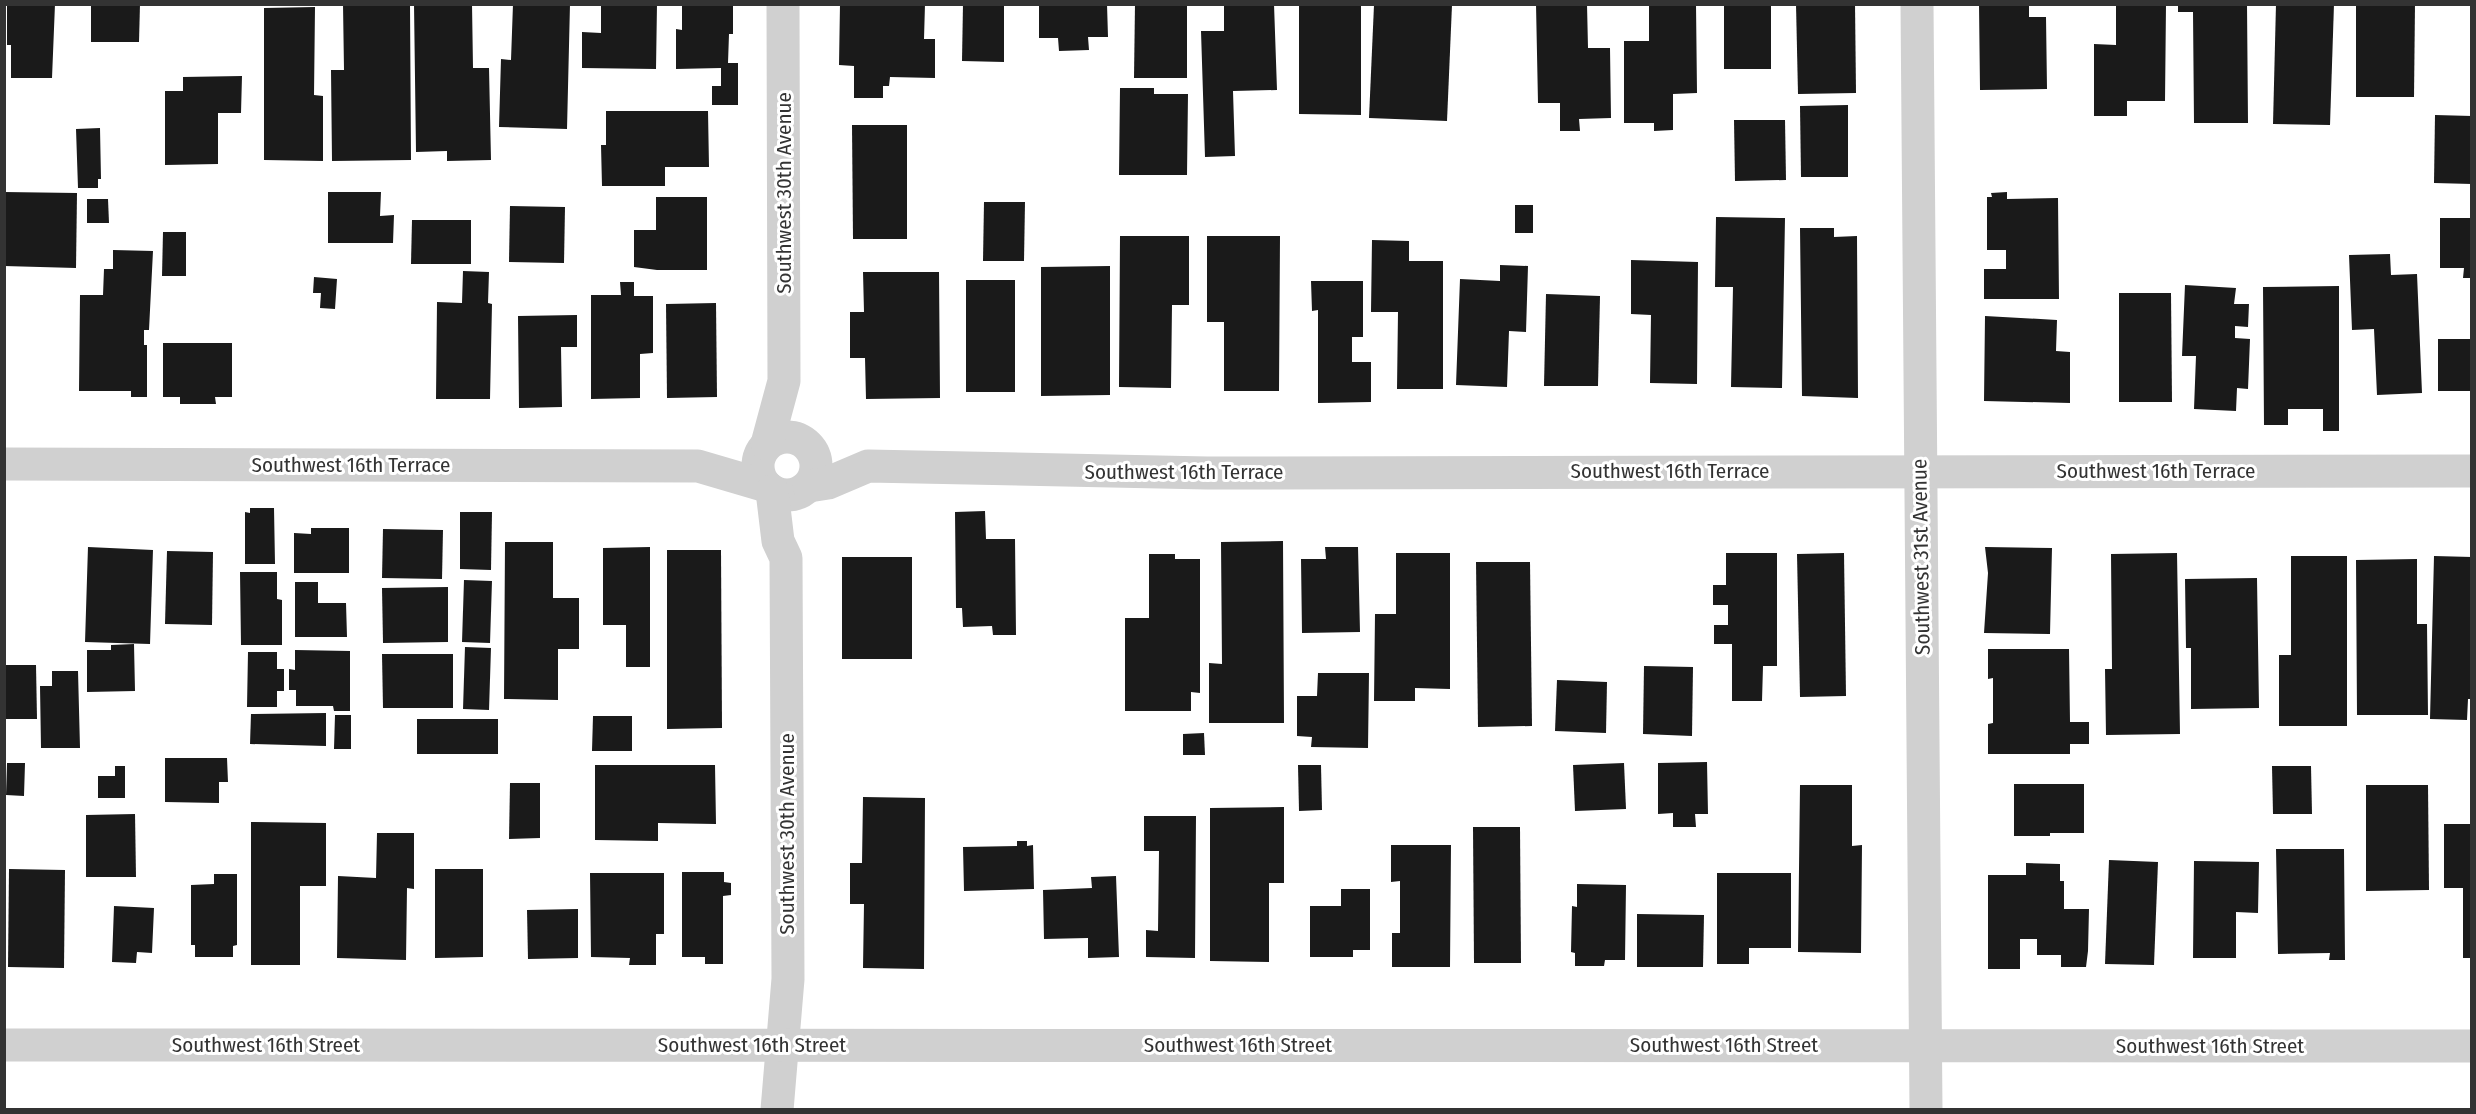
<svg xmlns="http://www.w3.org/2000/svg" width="2476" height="1114" font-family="'Fira Sans Condensed',sans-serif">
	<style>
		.building { fill: #1a1a1a }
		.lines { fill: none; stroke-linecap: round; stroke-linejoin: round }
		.minor { stroke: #d0d0d0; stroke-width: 33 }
		.tertiary { stroke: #d0d0d0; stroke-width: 33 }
		.labels { text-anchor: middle; stroke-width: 6; stroke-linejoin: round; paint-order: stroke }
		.street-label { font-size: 21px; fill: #333; stroke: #fff }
	</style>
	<rect width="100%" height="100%" fill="#fff"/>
	<g class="building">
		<polygon points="7,4 55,4 52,78 11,78 11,45 7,45"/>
		<polygon points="91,4 140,4 139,42 91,42"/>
		<polygon points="343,4 410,4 411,160 332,161 331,70 344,70"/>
		<polygon points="414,4 472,4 473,68 489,68 491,160 447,161 447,151 416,152"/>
		<polygon points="513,4 570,4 567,129 499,127 501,59 511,60"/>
		<polygon points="601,4 657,4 656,69 582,68 582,32 601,33"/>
		<polygon points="682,4 733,4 733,34 729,34 728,63 738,63 738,105 712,105 712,86 721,86 721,68 676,69 676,29 682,30"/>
		<polygon points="840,4 925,4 924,39 935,39 935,78 890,77 889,86 883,86 883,98 854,98 854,66 839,65"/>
		<polygon points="963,4 1004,4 1004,62 962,61"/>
		<polygon points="1039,4 1107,4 1108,37 1088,37 1089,50 1059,51 1058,38 1039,38"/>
		<polygon points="1135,4 1187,4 1187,78 1134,78"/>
		<polygon points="1224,4 1274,4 1277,90 1233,91 1235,156 1205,157 1201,31 1224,31"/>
		<polygon points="1299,4 1361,4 1361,115 1299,114"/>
		<polygon points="1536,4 1587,4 1588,48 1610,48 1611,118 1579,119 1580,131 1560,131 1560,103 1538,103"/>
		<polygon points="1649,4 1696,4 1697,93 1673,94 1673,130 1654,131 1654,123 1624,123 1624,41 1649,41"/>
		<rect x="1724" y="4" width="47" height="65"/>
		<polygon points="1796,4 1855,4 1856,93 1798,94"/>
		<polygon points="1979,4 2029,4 2029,17 2046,17 2047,89 1980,90"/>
		<polygon points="2116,4 2166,4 2165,101 2127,101 2127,116 2094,116 2094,44 2116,45"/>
		<polygon points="2178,4 2247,4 2248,123 2194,123 2193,12 2178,12"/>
		<polygon points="2276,4 2334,4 2330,125 2273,124"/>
		<polygon points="2356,4 2415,4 2414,97 2356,97"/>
		<polygon points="1374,5 1452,5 1447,121 1369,118"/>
		<polygon points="315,7 314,95 323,96 323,161 264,160 264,8"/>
		<polygon points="242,76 241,113 218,113 218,164 165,165 165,91 183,91 183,77"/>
		<polygon points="1120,88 1154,88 1154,94 1188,94 1187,175 1119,175"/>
		<polygon points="1848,105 1848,177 1801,177 1800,106"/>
		<polygon points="606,111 708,111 709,167 665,167 665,186 602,186 601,145 606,145"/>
		<polygon points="2435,115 2472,116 2472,184 2434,183"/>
		<polygon points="1734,120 1785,120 1786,180 1735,181"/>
		<polygon points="852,125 907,125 907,239 853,239"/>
		<polygon points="100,128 101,179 98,179 98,188 78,188 76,129"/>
		<polygon points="4,192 77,193 76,268 4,266"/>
		<polygon points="328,192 381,192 380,216 394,215 393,243 328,243"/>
		<polygon points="2007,192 2007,199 2058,198 2059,299 1984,299 1984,269 2006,269 2006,250 1987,250 1987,197 1992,197 1991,193"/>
		<polygon points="656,197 707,197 707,270 657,270 634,267 634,230 656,230"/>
		<polygon points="87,199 108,199 109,223 87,223"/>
		<polygon points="984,202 1025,202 1024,261 983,261"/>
		<rect x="1515" y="205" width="18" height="28"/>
		<polygon points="510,206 565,207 564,263 509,262"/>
		<polygon points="1716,217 1785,218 1782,388 1731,387 1733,287 1715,287"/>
		<polygon points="2440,218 2472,218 2472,278 2463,278 2464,268 2440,268"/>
		<polygon points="412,220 471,220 471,264 411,264"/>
		<polygon points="1800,228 1834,228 1834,237 1857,236 1858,398 1802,396"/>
		<polygon points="163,232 186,232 186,276 162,276"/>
		<polygon points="1120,236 1189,236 1189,305 1172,305 1171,388 1119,387"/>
		<polygon points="1207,236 1280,236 1279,391 1224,391 1224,322 1207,322"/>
		<polygon points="1372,240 1409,241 1409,261 1443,261 1443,389 1397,389 1398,312 1371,312"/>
		<polygon points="113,250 153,251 149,330 144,330 144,345 147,345 147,397 131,397 131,391 79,391 80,295 103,295 104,269 113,269"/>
		<polygon points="2390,254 2391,275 2417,274 2422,393 2377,395 2374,329 2352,330 2349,255"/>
		<polygon points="1631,260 1698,262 1697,384 1650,383 1651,315 1631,314"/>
		<polygon points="1500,265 1528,266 1526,332 1509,331 1507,387 1456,385 1460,279 1500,281"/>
		<polygon points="1110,266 1110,395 1041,396 1041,267"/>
		<polygon points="463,271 489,272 488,303 492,304 490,399 436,399 437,302 462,303"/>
		<polygon points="863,272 939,272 940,398 866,399 865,358 850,358 850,312 864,312"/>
		<polygon points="314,277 337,279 335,309 320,308 321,293 313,293"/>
		<rect x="966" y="280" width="49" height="112"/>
		<polygon points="1311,281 1363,281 1363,337 1352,337 1352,362 1371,362 1371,402 1318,403 1318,310 1312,311"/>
		<polygon points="620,282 634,282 634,296 653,296 653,353 640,354 640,398 591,399 591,295 621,295"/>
		<polygon points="2185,285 2236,288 2234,304 2249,304 2248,327 2235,326 2235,338 2250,339 2248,389 2237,388 2236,411 2194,409 2196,356 2182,356"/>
		<polygon points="2339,286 2339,431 2323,431 2323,409 2288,409 2288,425 2264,425 2263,287"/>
		<polygon points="2119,293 2171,293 2172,402 2119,402"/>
		<polygon points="1546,294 1600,296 1598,386 1544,386"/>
		<polygon points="716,303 717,397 667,398 666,304"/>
		<polygon points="577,315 577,347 561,347 562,407 519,408 518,316"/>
		<polygon points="1985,316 2057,320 2056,351 2070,352 2070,403 1984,401"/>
		<rect x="2438" y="339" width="34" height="52"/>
		<polygon points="163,343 232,343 232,397 215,397 216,404 180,404 180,397 163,397"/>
		<polygon points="250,508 274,508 275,564 245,564 245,512 250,513"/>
		<polygon points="985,511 986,539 1015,539 1016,635 993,635 992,626 963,627 962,608 956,608 955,512"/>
		<polygon points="460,512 492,512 491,570 460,569"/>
		<polygon points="311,528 349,528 349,573 294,573 294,533 311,534"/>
		<polygon points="383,529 443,530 442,579 382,578"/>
		<polygon points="1283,541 1284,723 1209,723 1209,663 1222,664 1221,542"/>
		<polygon points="505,542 553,542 553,598 579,598 579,649 558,649 558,700 504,699"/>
		<polygon points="88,547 153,550 150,644 85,642"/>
		<polygon points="650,547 650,667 626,667 626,625 603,625 603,548"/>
		<polygon points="1325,547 1358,547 1360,632 1302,633 1301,559 1326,559"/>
		<polygon points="1985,547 2052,548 2050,634 1984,633 1988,573"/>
		<polygon points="667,550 721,550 722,728 667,729"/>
		<polygon points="167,551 213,552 212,625 165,624"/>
		<polygon points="1396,553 1450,553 1450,689 1415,688 1415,701 1374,701 1375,614 1396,614"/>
		<polygon points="1726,553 1777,553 1777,666 1763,666 1762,701 1732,701 1732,644 1714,644 1714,625 1728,625 1728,605 1713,605 1713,585 1726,585"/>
		<polygon points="1844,553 1846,696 1800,697 1797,554"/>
		<polygon points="2177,553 2180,734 2106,735 2105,669 2112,669 2111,554"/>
		<polygon points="1149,554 1175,554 1175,559 1200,559 1200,693 1191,692 1191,711 1125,711 1125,618 1149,618"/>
		<polygon points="2291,556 2347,556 2347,726 2279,726 2279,655 2291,655"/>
		<polygon points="2434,556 2472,557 2472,699 2468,699 2467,720 2430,719"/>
		<rect x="842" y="557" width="70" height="102"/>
		<polygon points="2417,559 2417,624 2427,624 2428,715 2357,715 2356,560"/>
		<polygon points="1476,562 1530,562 1532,726 1478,727"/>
		<polygon points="240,572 277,572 277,599 282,600 282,645 241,645"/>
		<polygon points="2257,578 2259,708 2191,709 2191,648 2186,648 2185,579"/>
		<polygon points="464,580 492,581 490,643 462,642"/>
		<polygon points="295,582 318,582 318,603 346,603 347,637 295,637"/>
		<polygon points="448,587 448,642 383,643 382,588"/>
		<polygon points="134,644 135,691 87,692 87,650 111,650 111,645"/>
		<polygon points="465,647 491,648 489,710 463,709"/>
		<polygon points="1988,649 2069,649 2070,722 2089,722 2089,744 2070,744 2070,754 1988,754 1988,724 1993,723 1993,678 1988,679"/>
		<polygon points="295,650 350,651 350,711 334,711 333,706 296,706 296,690 289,690 289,669 295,670"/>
		<polygon points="248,652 277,652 277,669 284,669 284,691 277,691 277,707 247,707"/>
		<polygon points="382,654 453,654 453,708 383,708"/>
		<polygon points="4,665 36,665 37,719 4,719"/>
		<polygon points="1644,666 1693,667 1692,736 1643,734"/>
		<polygon points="52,671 78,671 80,748 41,748 40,686 52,686"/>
		<polygon points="1318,673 1369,673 1368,748 1311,747 1312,737 1297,736 1297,696 1317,696"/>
		<polygon points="1557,680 1607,682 1606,733 1555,731"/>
		<polygon points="326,713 326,746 250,744 251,714"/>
		<polygon points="335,715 351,715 351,749 334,749"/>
		<polygon points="593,716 632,716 632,751 592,751"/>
		<rect x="417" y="719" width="81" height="35"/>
		<polygon points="1204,733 1205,755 1183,755 1183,734"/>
		<polygon points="165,758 227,758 228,782 219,782 219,803 165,802"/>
		<polygon points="1707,762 1708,814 1695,814 1696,827 1673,827 1673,813 1658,814 1658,763"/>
		<polygon points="7,763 25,763 24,796 6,795"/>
		<polygon points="1624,763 1626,809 1575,811 1573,765"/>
		<polygon points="595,765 715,765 716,824 658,823 658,841 595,840"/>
		<polygon points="1298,765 1321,765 1322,810 1299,811"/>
		<polygon points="115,766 125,766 125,798 98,798 98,776 115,776"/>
		<polygon points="2272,766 2311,766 2312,814 2273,814"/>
		<polygon points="510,783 540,783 540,838 509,839"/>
		<polygon points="2014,784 2084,784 2084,833 2050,833 2050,836 2014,836"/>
		<polygon points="1800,785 1852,785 1852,846 1862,845 1861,953 1798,952"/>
		<polygon points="2366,785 2428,785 2429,890 2366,891"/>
		<polygon points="863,797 925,798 924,969 863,968 864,904 850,904 850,863 862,863"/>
		<polygon points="1284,807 1284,883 1269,883 1269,962 1210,961 1210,808"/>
		<polygon points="135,814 136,877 86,877 86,815"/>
		<polygon points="1144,816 1196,816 1195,958 1146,957 1146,930 1158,931 1159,851 1144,851"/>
		<polygon points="251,822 326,823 326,886 300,886 300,965 251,965"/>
		<polygon points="2444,824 2472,824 2472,958 2463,958 2463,888 2444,888"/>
		<polygon points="1473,827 1520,827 1521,963 1474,963"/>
		<polygon points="377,833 414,833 414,889 407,888 406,960 337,958 338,876 376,878"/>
		<polygon points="1017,841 1027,841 1027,846 1033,845 1034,889 964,891 963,847 1017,846"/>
		<polygon points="1391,845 1451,845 1450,967 1392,967 1392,933 1400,933 1400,881 1391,882"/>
		<polygon points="2276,849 2344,849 2345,960 2329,960 2330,953 2278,954"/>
		<polygon points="2109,860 2158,862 2154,965 2105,964"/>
		<polygon points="2194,861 2259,862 2258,913 2236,912 2236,958 2193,958"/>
		<polygon points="2026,863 2060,864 2060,881 2064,881 2064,909 2089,909 2088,951 2086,967 2061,967 2061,955 2037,955 2037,939 2020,939 2020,969 1988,969 1988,875 2026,875"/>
		<polygon points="9,869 65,870 64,968 8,967"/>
		<polygon points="435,869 483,869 483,957 435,958"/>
		<polygon points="682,872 724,872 724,882 731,883 731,895 723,896 723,964 705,964 705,957 682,957"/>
		<polygon points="590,873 664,873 664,934 656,934 656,965 629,965 630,958 591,957"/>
		<polygon points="1717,873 1791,873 1791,948 1749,948 1749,964 1717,964"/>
		<polygon points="214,874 237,874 237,945 233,946 233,957 195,957 195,945 191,945 191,885 214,884"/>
		<polygon points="1116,876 1119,957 1088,958 1088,938 1044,939 1043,890 1092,888 1091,877"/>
		<polygon points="1577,884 1626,885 1625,960 1605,960 1604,966 1575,966 1575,953 1571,952 1572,906 1577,907"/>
		<polygon points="1341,889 1370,889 1370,950 1353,950 1353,957 1310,957 1310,906 1341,906"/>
		<polygon points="114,906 154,908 152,953 137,952 136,963 112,962"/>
		<polygon points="578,909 578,958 528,959 527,910"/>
		<polygon points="1637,914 1704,915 1703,967 1637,967"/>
	</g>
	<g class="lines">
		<g class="minor">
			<polyline points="1917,4 1926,1110"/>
			<circle cx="787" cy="466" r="29"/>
			<polyline points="767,444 784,381 783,4"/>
			<polyline points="4,464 698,466 766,486"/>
			<polyline points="809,486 828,483 868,466 1207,473 2472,471"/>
			<polyline points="772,491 778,541 786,558 788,979 777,1110"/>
		</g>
		<polyline class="tertiary" points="4,1045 2472,1046"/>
	</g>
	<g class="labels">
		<g class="street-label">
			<text transform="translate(784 193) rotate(-90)" y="7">Southwest 30th Avenue</text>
			<text x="351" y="472">Southwest 16th Terrace</text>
			<text x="1670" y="478">Southwest 16th Terrace</text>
			<text x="2156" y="478">Southwest 16th Terrace</text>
			<text x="1184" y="479">Southwest 16th Terrace</text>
			<text transform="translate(1921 557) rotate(-91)" y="7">Southwest 31st Avenue</text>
			<text transform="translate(787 834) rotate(-90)" y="7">Southwest 30th Avenue</text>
			<text x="266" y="1052">Southwest 16th Street</text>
			<text x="752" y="1052">Southwest 16th Street</text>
			<text x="1238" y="1052">Southwest 16th Street</text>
			<text x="1724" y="1052">Southwest 16th Street</text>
			<text x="2210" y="1053">Southwest 16th Street</text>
		</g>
	</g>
	<rect width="2476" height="1114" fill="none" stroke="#333333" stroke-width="12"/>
</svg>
